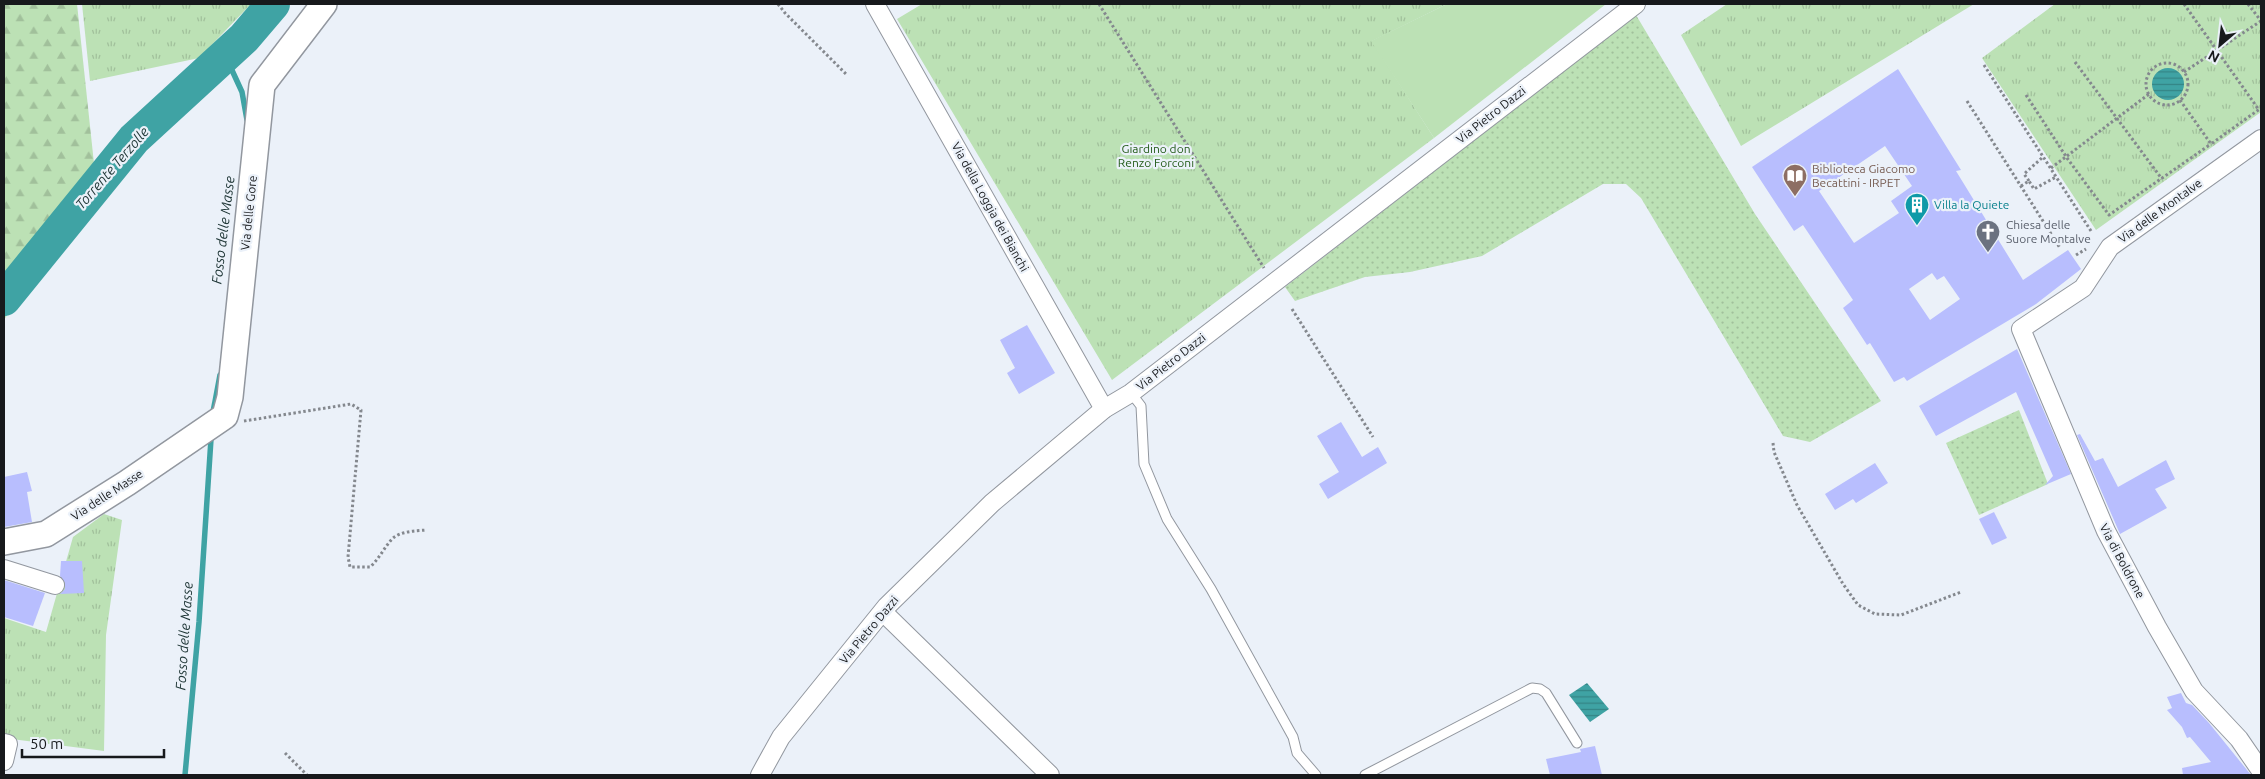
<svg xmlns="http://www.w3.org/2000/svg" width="2265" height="779" font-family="Ubuntu,sans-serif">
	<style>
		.grass { fill: url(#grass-dots) }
		.forest { fill: url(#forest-firs) }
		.park { fill: url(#park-tufts) }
		.garden { fill: #bce1b5 }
		.water { fill: url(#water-rules) }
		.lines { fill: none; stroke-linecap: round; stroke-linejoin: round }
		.stream { stroke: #3fa3a4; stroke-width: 5.5 }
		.river { stroke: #3fa3a4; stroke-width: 34 }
		.building { fill: #b8befe; fill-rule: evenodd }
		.lane-casing { stroke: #92979f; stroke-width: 11 }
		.street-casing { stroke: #92979f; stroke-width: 20 }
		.secondary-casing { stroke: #92979f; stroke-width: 28 }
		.path { stroke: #84888e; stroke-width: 3; stroke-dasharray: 2.5 2.5; stroke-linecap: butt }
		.lane { stroke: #fff; stroke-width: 9 }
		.street { stroke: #fff; stroke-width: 18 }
		.secondary { stroke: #fff; stroke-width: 25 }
		.labels { text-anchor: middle; stroke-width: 4.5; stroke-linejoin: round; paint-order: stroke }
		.street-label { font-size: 12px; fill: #17191c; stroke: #ebf1f9 }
		.park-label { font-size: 12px; fill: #225b18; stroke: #ebf1f9 }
		.education-label { font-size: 12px; fill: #785e54; stroke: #ebf1f9; text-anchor: start }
		.culture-label { font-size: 12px; fill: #0d838f; stroke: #ebf1f9; text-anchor: start }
		.worship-label { font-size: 12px; fill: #5b616d; stroke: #ebf1f9; text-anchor: start }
		.water-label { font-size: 14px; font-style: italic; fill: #213838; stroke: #ebf1f9 }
	</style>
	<defs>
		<pattern id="grass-dots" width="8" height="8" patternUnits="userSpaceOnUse" patternTransform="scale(1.25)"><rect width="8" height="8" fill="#bce1b5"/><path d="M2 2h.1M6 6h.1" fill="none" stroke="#a1c09b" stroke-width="1.8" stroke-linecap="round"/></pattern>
		<pattern id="forest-firs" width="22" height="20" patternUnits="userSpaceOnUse" patternTransform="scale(1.25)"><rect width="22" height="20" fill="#bce1b5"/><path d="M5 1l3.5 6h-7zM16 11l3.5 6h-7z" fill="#a1c09b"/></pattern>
		<pattern id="park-tufts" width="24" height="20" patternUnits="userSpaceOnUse" patternTransform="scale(1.25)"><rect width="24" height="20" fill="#bce1b5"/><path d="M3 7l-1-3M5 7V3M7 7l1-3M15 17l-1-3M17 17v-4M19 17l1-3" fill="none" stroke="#a1c09b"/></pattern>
		<pattern id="water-rules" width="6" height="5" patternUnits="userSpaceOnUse" patternTransform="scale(1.25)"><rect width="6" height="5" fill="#3fa3a4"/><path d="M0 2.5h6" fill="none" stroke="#348485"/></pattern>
	</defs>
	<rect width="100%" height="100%" fill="#ebf1f9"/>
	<g class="grass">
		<polygon points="1636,15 1755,214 1881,401 1810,442 1783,436 1641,198 1626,184 1603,184 1482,256 1410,272 1365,277 1295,301 1285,287"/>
		<polygon points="2019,410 2048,484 1979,515 1946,443"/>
	</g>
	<polygon class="forest" points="4,4 77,4 95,173 4,320"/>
	<g class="park">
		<polygon points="82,4 251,4 199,58 90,81"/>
		<polygon points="922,4 1447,4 1372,41 1434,138 1112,380 897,19"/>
		<polygon points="1727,4 1974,4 1741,146 1681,35"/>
		<polygon points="2055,4 2261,4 2261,112 2096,230 1982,58"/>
		<polygon points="104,514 122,520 106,635 104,751 4,738 4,618 46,632 73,537"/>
	</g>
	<polygon class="garden" points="1447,4 1606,4 1434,138 1371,41"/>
	<g class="water">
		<circle cx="2168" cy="84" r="16"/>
		<polygon points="1587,683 1609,709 1590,722 1569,695"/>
	</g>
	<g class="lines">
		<g class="stream">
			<polyline points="225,55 242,92 247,120"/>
			<polyline points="213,412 220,375"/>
			<polyline points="185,775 199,622 211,439"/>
		</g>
		<polyline class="river" points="4,299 134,139 244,38 273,4"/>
	</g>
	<g class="building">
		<path d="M1898 69 1961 170 1956 171 2023 280 2068 250 2081 269 2036 304 1907 381 1904 377 1894 382 1870 343 1867 345 1843 308 1853 300 1803 225 1794 231 1752 167ZM1885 146 1912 186 1891 201 1899 213 1854 243 1819 191ZM1932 273 1937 280 1944 276 1960 299 1930 320 1909 289Z"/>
		<polygon points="1027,325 1055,373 1019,394 1007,373 1015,368 1000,340"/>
		<polygon points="2017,349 2071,474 2045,485 2053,476 2016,392 1936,436 1919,406"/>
		<polygon points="1341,422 1362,457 1378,447 1387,463 1328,499 1319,484 1339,472 1317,436"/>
		<polygon points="2080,434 2095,461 2103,458 2118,487 2166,460 2175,479 2155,489 2167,508 2120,534 2077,435"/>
		<polygon points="1875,463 1888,483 1856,503 1853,499 1835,510 1825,494"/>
		<polygon points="27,472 32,491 27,492 32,522 4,527 4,477"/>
		<polygon points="1994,512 2007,538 1992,545 1979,519"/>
		<polygon points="61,561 82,561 84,593 60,594 65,589 65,583 60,576"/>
		<polygon points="4,580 45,593 33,626 4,617"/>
		<polygon points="2181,693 2186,703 2192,705 2209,723 2251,775 2183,775 2182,768 2211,762 2190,737 2187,738 2182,727 2167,710 2172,708 2167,697"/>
		<polygon points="1595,746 1602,775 1550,775 1546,759 1581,752 1580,749"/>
	</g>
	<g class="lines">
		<defs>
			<g id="lane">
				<polyline points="1131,393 1141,406 1144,464 1167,519 1211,589 1293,737 1297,753 1316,775"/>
				<polyline points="1365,775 1532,688 1540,689 1546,693 1577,743"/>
			</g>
			<g id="street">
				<polyline points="875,4 1104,409"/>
				<polyline points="2261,139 2110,247 2083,288 2021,329 2106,531 2157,627 2194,691 2239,739 2261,771"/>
				<polyline points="4,569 55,585"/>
				<polyline points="883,612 1050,775"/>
				<polyline points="4,743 8,744 4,761"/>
				<polyline points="760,775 781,737 886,607 992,503 1104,409 1131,393 1636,4"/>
			</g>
			<polyline id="secondary" points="4,542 46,534 127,483 225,416 230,397 262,85 324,4"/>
		</defs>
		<use href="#lane" class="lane-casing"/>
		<use href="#street" class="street-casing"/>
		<use href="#secondary" class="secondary-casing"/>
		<g class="path">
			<polyline points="778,4 785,13 847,75"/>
			<polyline points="1099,4 1264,268"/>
			<polyline points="2184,4 2259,110"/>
			<polyline points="2248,4 2261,21"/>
			<polyline points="2075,62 2162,179"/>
			<circle cx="2167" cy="84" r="21"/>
			<polyline points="1984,65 2091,231"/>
			<polyline points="2184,72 2261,21"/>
			<polyline points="2026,95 2067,158 2109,215 2211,144"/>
			<polyline points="2180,100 2211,144 2261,108"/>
			<polyline points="1967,101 2060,248"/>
			<polyline points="2051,168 2149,94"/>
			<polyline points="2029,181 2024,174 2043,157"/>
			<polyline points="2021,186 2029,181 2034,189 2056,177"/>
			<polyline points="2076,255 2086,249"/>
			<polyline points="1292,309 1373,437"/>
			<path d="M244 421 351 404 361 410 348 557 350 567H370C379 559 384 548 392 539 400 531 416 531 426 530"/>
			<polyline points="1773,443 1774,452 1797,505 1843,584 1858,605 1875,614 1901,615 1961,592"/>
			<polyline points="285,753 307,775"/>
		</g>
		<use href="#lane" class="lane"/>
		<use href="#street" class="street"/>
		<use href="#secondary" class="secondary"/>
	</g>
	<defs>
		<symbol id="library-pin" viewBox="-11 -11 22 30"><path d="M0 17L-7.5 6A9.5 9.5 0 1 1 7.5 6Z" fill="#8d6e63" stroke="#ebf1f9"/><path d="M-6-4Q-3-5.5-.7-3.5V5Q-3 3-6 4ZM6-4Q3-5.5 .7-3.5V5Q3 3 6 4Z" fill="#fff"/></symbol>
		<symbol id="building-pin" viewBox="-11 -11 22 30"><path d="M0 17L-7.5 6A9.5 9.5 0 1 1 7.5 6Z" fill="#0f9aa8" stroke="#ebf1f9"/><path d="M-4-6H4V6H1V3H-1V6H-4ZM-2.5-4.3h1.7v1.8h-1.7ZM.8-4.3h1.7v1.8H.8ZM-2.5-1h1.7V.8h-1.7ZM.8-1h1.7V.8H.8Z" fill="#fff"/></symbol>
		<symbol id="church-pin" viewBox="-11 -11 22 30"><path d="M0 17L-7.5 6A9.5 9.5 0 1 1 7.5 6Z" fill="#6b7280" stroke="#ebf1f9"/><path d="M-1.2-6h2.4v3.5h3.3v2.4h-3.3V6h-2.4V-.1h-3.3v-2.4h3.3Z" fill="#fff"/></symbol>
	</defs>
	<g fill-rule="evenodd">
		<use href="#library-pin" x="1781" y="162" width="28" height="38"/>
		<use href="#building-pin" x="1903" y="191" width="28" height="38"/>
		<use href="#church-pin" x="1974" y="218" width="28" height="38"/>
	</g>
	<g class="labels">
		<g class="street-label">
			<text transform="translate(1491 115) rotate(-38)" y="4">Via Pietro Dazzi</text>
			<text transform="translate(990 207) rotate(61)" y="4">Via della Loggia dei Bianchi</text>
			<text transform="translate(2160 211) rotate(-36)" y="4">Via delle Montalve</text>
			<text transform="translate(249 213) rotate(-84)" y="4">Via delle Gore</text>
			<text transform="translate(1171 362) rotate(-38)" y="4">Via Pietro Dazzi</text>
			<text transform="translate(107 495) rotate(-33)" y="4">Via delle Masse</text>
			<text transform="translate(2122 561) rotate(62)" y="4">Via di Boldrone</text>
			<text transform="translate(869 630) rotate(-50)" y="4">Via Pietro Dazzi</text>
		</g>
		<g class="park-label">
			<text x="1156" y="153">Giardino don<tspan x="1156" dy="14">Renzo Forconi</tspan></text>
		</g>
		<g class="education-label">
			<text x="1812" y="173">Biblioteca Giacomo<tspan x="1812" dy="14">Becattini - IRPET</tspan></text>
		</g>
		<g class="culture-label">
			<text x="1934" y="209">Villa la Quiete</text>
		</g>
		<g class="worship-label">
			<text x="2006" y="229">Chiesa delle<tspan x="2006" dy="14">Suore Montalve</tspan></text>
		</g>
		<g class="water-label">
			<text transform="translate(112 168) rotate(-49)" y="5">Torrente Terzolle</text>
			<text transform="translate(223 230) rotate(-83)" y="5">Fosso delle Masse</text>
			<text transform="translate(184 636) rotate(-86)" y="5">Fosso delle Masse</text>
		</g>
	</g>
	<rect width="2265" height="779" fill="none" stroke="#17191c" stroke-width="10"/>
	<g transform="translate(2220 45) rotate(208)" stroke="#ebf1f9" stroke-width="4" paint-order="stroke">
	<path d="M0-4L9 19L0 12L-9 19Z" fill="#17191c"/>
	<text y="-8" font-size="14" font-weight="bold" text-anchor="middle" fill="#17191c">N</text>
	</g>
	<path d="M22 749v8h142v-8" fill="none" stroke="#17191c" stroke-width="2.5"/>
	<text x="30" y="749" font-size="15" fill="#17191c" stroke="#ebf1f9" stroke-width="4" paint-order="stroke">50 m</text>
</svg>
